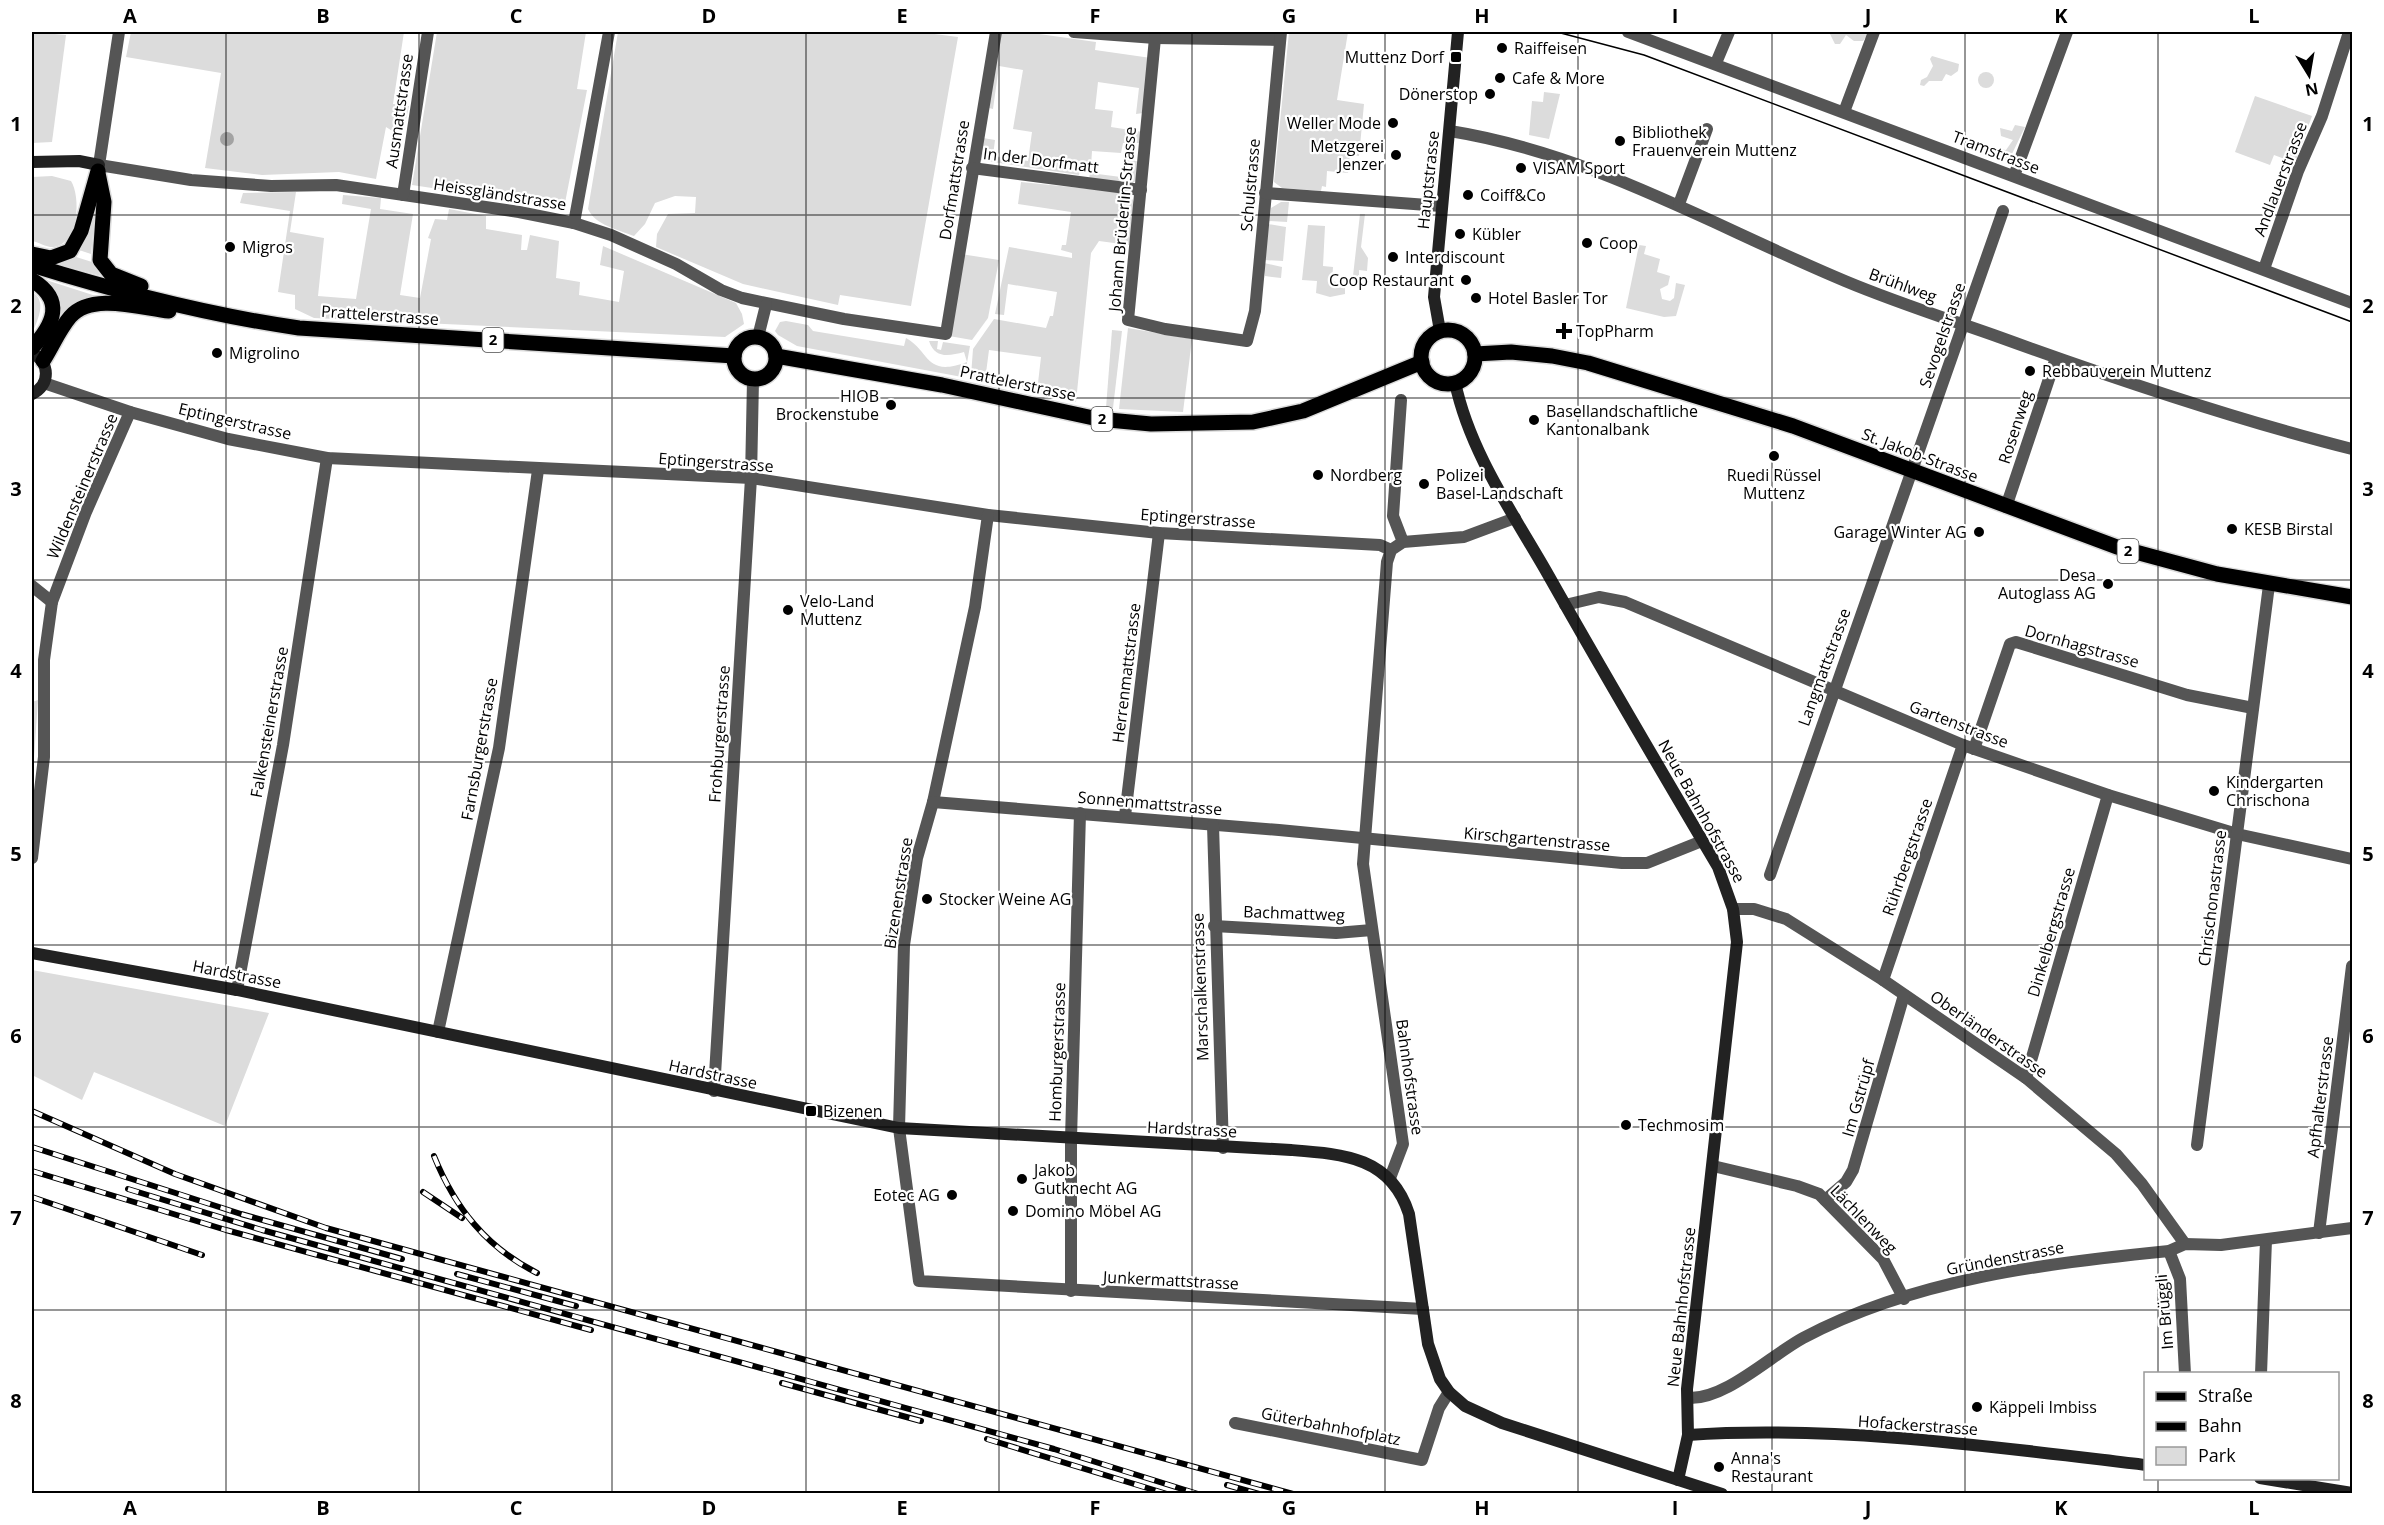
<svg xmlns="http://www.w3.org/2000/svg" width="2384" height="1525" font-family="'Open Sans',sans-serif">
	<style>
		.green { fill: #dcdcdc }
		.water { fill: #a3a3a3 }
		.lines { fill: none; stroke-linecap: round; stroke-linejoin: round }
		.primary-casing { stroke: #dbdbdb; stroke-width: 18 }
		.street { stroke: #555; stroke-width: 12 }
		.secondary { stroke: #222; stroke-width: 12 }
		.primary { stroke: #000; stroke-width: 15 }
		.tram { stroke: #000; stroke-width: 1.5 }
		.rail-casing { stroke: #000; stroke-width: 6 }
		.rail { stroke: #fff; stroke-width: 4; stroke-dasharray: 11; stroke-linecap: butt }
		.grid { fill: none; stroke: #000; stroke-width: 1.5; stroke-opacity: 0.55 }
		.poi-dot { fill: #000; stroke: #fff; stroke-width: 2 }
		.labels { text-anchor: middle; stroke-width: 4.5; stroke-linejoin: round; paint-order: stroke }
		.shield { fill: #fff; stroke: #4c4c4c; stroke-width: 1.5 }
		.shield-label { font-size: 15px; font-weight: bold; fill: #000 }
		.poi-label { font-size: 16px; fill: #000; stroke: #fff; text-anchor: start }
		.street-label { font-size: 16px; fill: #000; stroke: #fff }
		.neatline { fill: none; stroke: #000; stroke-width: 2 }
		.grid-label { font-size: 20px; text-anchor: middle; font-weight: bold; fill: #000 }
	</style>
	<rect width="100%" height="100%" fill="#fff"/>
	<g class="green">
		<polygon points="32,32 66,35 52,142 32,143"/>
		<polygon points="131,32 404,32 393,104 409,106 402,137 386,127 376,179 339,172 262,175 205,168 221,73 126,57"/>
		<polygon points="437,32 586,32 577,89 587,90 564,208 412,185"/>
		<path d="M618 32H919L958 37 911 306 840 295 838 305 743 284 656 247 657 234 668 214 695 213 696 197 675 196 655 203 645 224 634 236C619 230 595 225 588 209Z"/>
		<polygon points="1001,32 1025,32 1096,42 1095,50 1151,58 1143,113 1136,114 1139,88 1098,82 1095,109 1113,111 1111,127 1143,132 1142,143 1123,143 1121,153 1092,151 1091,166 1081,164 1079,175 980,160 983,138 995,140 993,156 1028,161 1032,132 1013,129 1023,70 999,66 993,109 989,108"/>
		<polygon points="1289,32 1348,32 1337,100 1364,104 1359,156 1350,155 1348,173 1327,171 1326,187 1322,186 1321,191 1282,188 1274,182"/>
		<polygon points="1829,32 1870,32 1863,41 1854,41 1846,35 1840,44 1835,44"/>
		<polygon points="1932,56 1959,64 1958,71 1951,76 1946,74 1942,81 1929,81 1924,86 1920,85 1921,80 1927,77 1933,66 1930,59"/>
		<circle cx="1986" cy="80" r="8"/>
		<polygon points="1544,92 1560,94 1549,139 1529,135 1532,101 1543,102"/>
		<polygon points="2255,96 2312,116 2295,163 2274,155 2270,165 2235,152"/>
		<polygon points="2015,125 2025,127 2010,158 2003,161 1983,154 1984,147 2006,150 2013,140 2001,136 2000,128 2012,131"/>
		<polygon points="1123,158 1140,162 1136,181 1132,183 1089,179 1090,173 1121,177"/>
		<path d="M52 176 71 181C81 197 79 243 54 247 48 248 38 242 32 241V177Z"/>
		<polygon points="1021,182 1129,193 1135,204 1129,245 1099,241 1091,253 1076,402 1022,389 1023,381 1038,383 1041,357 989,350 986,373 1016,380 1015,387 971,376 973,349 994,319 1046,328 1050,316 1053,316 1057,292 1008,284 1004,315 995,314 1009,247 1072,258 1072,253 1061,250 1062,245 1066,245 1071,212 1018,204"/>
		<polygon points="296,192 290,232 324,238 318,296 356,299 371,209 342,204 343,195 381,198 380,209 413,214 400,295 420,298 431,239 428,238 435,219 447,220 449,209 486,216 486,229 522,235 521,250 527,250 530,235 559,241 556,278 580,282 579,295 619,302 624,271 600,265 603,246 736,303 742,314 744,324 725,337 314,318 295,309 295,295 278,292 290,211 240,203 243,193"/>
		<polygon points="1281,202 1289,202 1287,222 1269,221 1271,208"/>
		<polygon points="96,204 91,254 79,250"/>
		<polygon points="1360,214 1365,214 1361,247 1368,258 1367,271 1359,270 1359,276 1353,276"/>
		<polygon points="1268,224 1286,227 1283,261 1265,260"/>
		<polygon points="1308,225 1325,226 1323,266 1333,267 1332,281 1336,282 1335,287 1345,288 1345,294 1330,297 1316,293 1317,281 1302,280"/>
		<polygon points="1639,245 1646,246 1644,254 1660,259 1657,272 1670,276 1668,285 1660,289 1662,299 1670,301 1674,298 1676,283 1685,285 1676,316 1664,317 1626,308"/>
		<polygon points="961,254 999,260 988,318 972,340 949,336"/>
		<polygon points="73,256 92,262 101,276 57,264"/>
		<polygon points="1264,263 1282,267 1281,278 1265,276"/>
		<polygon points="46,280 99,297 71,305 50,336"/>
		<path d="M32 292C48 301 37 321 32 334Z"/>
		<path d="M786 321 808 325 813 331 904 346 906 338C930 351 925 378 967 362L964 352C949 356 935 359 929 341H938L937 349 941 350 943 342 970 346 965 374 962 377 797 346 778 335 775 331 780 322Z"/>
		<polygon points="1128,328 1192,339 1183,412 1119,409"/>
		<polygon points="1112,330 1122,331 1113,408 1106,408"/>
		<polygon points="38,700 32,787 32,702"/>
		<polygon points="32,970 269,1013 225,1126 94,1072 82,1100 32,1075"/>
	</g>
	<circle class="water" cx="227" cy="139" r="7"/>
	<g class="lines">
		<defs>
			<g id="primary">
				<polyline points="98,173 104,202 100,260 111,274 141,286"/>
				<polyline points="32,254 51,258 70,251 81,231 98,171"/>
				<path d="M32 265C119 292 208 315 299 328L734 356"/>
				<path d="M32 280C65 300 54 324 32 348"/>
				<circle cx="1448" cy="357" r="27"/>
				<circle cx="755" cy="358" r="21"/>
				<polyline points="1475,354 1511,352 1552,356 1588,363 1793,426 2117,547 2217,574 2352,597"/>
				<polyline points="776,356 942,385 1098,419 1151,424 1253,422 1303,411 1422,362"/>
				<path d="M43 361C52 347 59 330 70 317 91 292 141 308 169 311"/>
			</g>
		</defs>
		<use href="#primary" class="primary-casing"/>
		<g class="street">
			<polyline points="119,32 99,165 191,180 271,186 336,185 519,212 574,223 611,235 676,264 721,290 742,298 844,319 946,334 996,32"/>
			<polyline points="1074,32 1155,38 1280,40"/>
			<polyline points="1628,32 2352,303"/>
			<polyline points="1155,38 1128,320 1165,329 1247,341 1255,311 1281,32"/>
			<polyline points="1716,63 1729,32"/>
			<polyline points="1844,112 1874,32"/>
			<path d="M1450 131C1593 154 1713 226 1845 281 1895 302 1948 319 1999 337 2115 379 2233 419 2352 449"/>
			<polyline points="972,168 1141,190"/>
			<polyline points="2014,176 2067,32"/>
			<polyline points="1265,193 1441,206"/>
			<polyline points="403,195 428,32"/>
			<polyline points="1679,204 1707,129"/>
			<polyline points="574,223 609,32"/>
			<polyline points="2264,269 2298,171 2322,116 2349,32"/>
			<polyline points="758,337 766,305"/>
			<polyline points="44,383 130,412 228,439 327,458 751,478 988,515 1159,533 1380,545 1391,550"/>
			<polyline points="1401,400 1393,516 1403,542"/>
			<polyline points="2006,507 2056,358"/>
			<polyline points="988,515 975,607 933,802 917,858 904,945 899,1128 919,1281 1423,1309"/>
			<polyline points="32,586 52,602"/>
			<polyline points="1565,605 1599,597 1625,602 1963,745 2108,795 2237,834 2352,859"/>
			<polyline points="1974,749 2010,644 2016,642 2187,695 2253,708"/>
			<polyline points="933,802 1279,830 1622,863 1647,863 1702,841"/>
			<polyline points="1125,816 1159,533"/>
			<polyline points="1213,825 1223,1148"/>
			<polyline points="32,858 44,757 44,660 52,602 86,512 130,412"/>
			<polyline points="1770,875 2003,211"/>
			<polyline points="1733,909 1754,909 1786,919 1883,980 2026,1078 2116,1154 2142,1184 2185,1244"/>
			<polyline points="1214,926 1336,933 1372,930"/>
			<polyline points="1883,980 1963,745"/>
			<polyline points="237,990 283,745 327,458"/>
			<polyline points="438,1032 499,748 538,470"/>
			<polyline points="2026,1078 2108,795"/>
			<polyline points="714,1091 751,478 753,380"/>
			<polyline points="2197,1145 2269,585"/>
			<polyline points="1713,1166 1797,1186 1819,1194 1883,1259 1904,1299"/>
			<polyline points="1390,1178 1403,1144 1363,864 1387,562 1391,550 1403,542 1464,537 1515,518"/>
			<polyline points="1825,1200 1846,1182 1853,1170 1904,995"/>
			<polyline points="2319,1233 2352,966"/>
			<polyline points="2169,1251 2180,1279 2185,1374"/>
			<polyline points="1071,1291 1071,1139 1080,813"/>
			<polyline points="2261,1374 2266,1240"/>
			<path d="M1688 1398C1725 1400 1770 1356 1803 1338 1914 1279 2046 1263 2169 1251L2185 1244 2221 1245 2352 1228"/>
			<polyline points="1235,1423 1422,1460 1439,1408 1449,1392"/>
		</g>
		<g class="secondary">
			<polyline points="32,162 79,161 99,165"/>
			<polyline points="1440,331 1434,297 1458,32"/>
			<path d="M32 353C50 362 51 385 32 394"/>
			<path d="M1455 382C1469 450 1512 512 1546 571 1602 670 1660 769 1718 867L1733 909 1737 942 1687 1389 1688 1435 1678 1480"/>
			<path d="M32 953 237 990 899 1128 1291 1150C1344 1154 1391 1157 1409 1214L1428 1344 1440 1379 1449 1392 1465 1406 1502 1423 1722 1494"/>
			<path d="M1688 1435C1839 1425 1995 1447 2146 1465"/>
			<polyline points="2260,1478 2352,1493"/>
		</g>
		<use href="#primary" class="primary"/>
		<polyline class="tram" points="1557,32 1644,55 2352,322"/>
		<defs>
			<g id="rail">
				<polyline points="32,1111 175,1174 326,1228 1293,1494"/>
				<polyline points="32,1147 241,1214 402,1259"/>
				<path d="M434 1156C455 1208 486 1247 537 1273"/>
				<polyline points="32,1171 226,1230 591,1330"/>
				<polyline points="128,1189 262,1230 1054,1449 1198,1494"/>
				<polyline points="423,1192 462,1218"/>
				<polyline points="32,1197 202,1255"/>
				<polyline points="457,1274 576,1306"/>
				<polyline points="782,1383 921,1421"/>
				<polyline points="987,1439 1167,1494"/>
				<polyline points="1227,1485 1259,1494"/>
			</g>
		</defs>
		<use href="#rail" class="rail-casing"/>
		<use href="#rail" class="rail"/>
	</g>
	<path class="grid" d="M226 32V1494M419 32V1494M612 32V1494M806 32V1494M999 32V1494M1192 32V1494M1385 32V1494M1578 32V1494M1772 32V1494M1965 32V1494M2158 32V1374M32 215H2352M32 398H2352M32 580H2352M32 762H2352M32 945H2352M32 1127H2352M32 1310H2352M2158 1478V1494"/>
	<g class="poi-dot">
		<circle cx="1502" cy="48" r="6"/>
		<rect x="1450" y="51" width="12" height="12" rx="3"/>
		<circle cx="1500" cy="78" r="6"/>
		<circle cx="1490" cy="94" r="6"/>
		<circle cx="1393" cy="123" r="6"/>
		<circle cx="1620" cy="141" r="6"/>
		<circle cx="1396" cy="155" r="6"/>
		<circle cx="1521" cy="168" r="6"/>
		<circle cx="1468" cy="195" r="6"/>
		<circle cx="1460" cy="234" r="6"/>
		<circle cx="1587" cy="243" r="6"/>
		<circle cx="230" cy="247" r="6"/>
		<circle cx="1393" cy="257" r="6"/>
		<circle cx="1466" cy="280" r="6"/>
		<circle cx="1476" cy="298" r="6"/>
		<path d="M1561 322h6v6h6v6h-6v6h-6v-6h-6v-6h6z"/>
		<circle cx="217" cy="353" r="6"/>
		<circle cx="2030" cy="371" r="6"/>
		<circle cx="891" cy="405" r="6"/>
		<circle cx="1534" cy="420" r="6"/>
		<circle cx="1774" cy="456" r="6"/>
		<circle cx="1318" cy="475" r="6"/>
		<circle cx="1424" cy="484" r="6"/>
		<circle cx="2232" cy="529" r="6"/>
		<circle cx="1979" cy="532" r="6"/>
		<circle cx="2108" cy="584" r="6"/>
		<circle cx="788" cy="610" r="6"/>
		<circle cx="2214" cy="791" r="6"/>
		<circle cx="927" cy="899" r="6"/>
		<rect x="805" y="1105" width="12" height="12" rx="3"/>
		<circle cx="1626" cy="1125" r="6"/>
		<circle cx="1022" cy="1179" r="6"/>
		<circle cx="952" cy="1195" r="6"/>
		<circle cx="1013" cy="1211" r="6"/>
		<circle cx="1977" cy="1407" r="6"/>
		<circle cx="1719" cy="1467" r="6"/>
	</g>
	<g class="labels">
		<g class="shield">
			<rect x="482.5" y="328" width="21" height="24" rx="4.5"/>
			<rect x="1091.5" y="407" width="21" height="24" rx="4.5"/>
			<rect x="2117.5" y="539" width="21" height="24" rx="4.5"/>
		</g>
		<g class="shield-label">
			<text x="493" y="345">2</text>
			<text x="1102" y="424">2</text>
			<text x="2128" y="556">2</text>
		</g>
		<g class="poi-label">
			<text x="1514" y="54">Raiffeisen</text>
			<text x="1444" y="63" text-anchor="end">Muttenz Dorf</text>
			<text x="1512" y="84">Cafe &amp; More</text>
			<text x="1478" y="100" text-anchor="end">Dönerstop</text>
			<text x="1381" y="129" text-anchor="end">Weller Mode</text>
			<text x="1632" y="138">Bibliothek<tspan x="1632" dy="18">Frauenverein Muttenz</tspan></text>
			<text x="1384" y="152" text-anchor="end">Metzgerei<tspan x="1384" dy="18">Jenzer</tspan></text>
			<text x="1533" y="174">VISAM Sport</text>
			<text x="1480" y="201">Coiff&amp;Co</text>
			<text x="1472" y="240">Kübler</text>
			<text x="1599" y="249">Coop</text>
			<text x="242" y="253">Migros</text>
			<text x="1405" y="263">Interdiscount</text>
			<text x="1454" y="286" text-anchor="end">Coop Restaurant</text>
			<text x="1488" y="304">Hotel Basler Tor</text>
			<text x="1576" y="337">TopPharm</text>
			<text x="229" y="359">Migrolino</text>
			<text x="2042" y="377">Rebbauverein Muttenz</text>
			<text x="879" y="402" text-anchor="end">HIOB<tspan x="879" dy="18">Brockenstube</tspan></text>
			<text x="1546" y="417">Basellandschaftliche<tspan x="1546" dy="18">Kantonalbank</tspan></text>
			<text x="1330" y="481">Nordberg</text>
			<text x="1436" y="481">Polizei<tspan x="1436" dy="18">Basel-Landschaft</tspan></text>
			<text x="1774" y="481" text-anchor="middle">Ruedi Rüssel<tspan x="1774" dy="18">Muttenz</tspan></text>
			<text x="2244" y="535">KESB Birstal</text>
			<text x="1967" y="538" text-anchor="end">Garage Winter AG</text>
			<text x="2096" y="581" text-anchor="end">Desa<tspan x="2096" dy="18">Autoglass AG</tspan></text>
			<text x="800" y="607">Velo-Land<tspan x="800" dy="18">Muttenz</tspan></text>
			<text x="2226" y="788">Kindergarten<tspan x="2226" dy="18">Chrischona</tspan></text>
			<text x="939" y="905">Stocker Weine AG</text>
			<text x="823" y="1117">Bizenen</text>
			<text x="1638" y="1131">Techmosim</text>
			<text x="1034" y="1176">Jakob<tspan x="1034" dy="18">Gutknecht AG</tspan></text>
			<text x="940" y="1201" text-anchor="end">Eotec AG</text>
			<text x="1025" y="1217">Domino Möbel AG</text>
			<text x="1989" y="1413">Käppeli Imbiss</text>
			<text x="1731" y="1464">Anna's<tspan x="1731" dy="18">Restaurant</tspan></text>
		</g>
		<g class="street-label">
			<text transform="translate(399 111) rotate(-82)" y="6">Ausmattstrasse</text>
			<text transform="translate(1996 152) rotate(21)" y="6">Tramstrasse</text>
			<text transform="translate(1041 160) rotate(7)" y="6">In der Dorfmatt</text>
			<text transform="translate(2280 179) rotate(-69)" y="6">Andlauerstrasse</text>
			<text transform="translate(954 180) rotate(-81)" y="6">Dorfmattstrasse</text>
			<text transform="translate(1428 180) rotate(-84)" y="6">Hauptstrasse</text>
			<text transform="translate(1250 185) rotate(-85)" y="6">Schulstrasse</text>
			<text transform="translate(500 194) rotate(9)" y="6">Heissgländstrasse</text>
			<text transform="translate(1122 219) rotate(-85)" y="6">Johann Brüderlin-Strasse</text>
			<text transform="translate(1903 285) rotate(20)" y="6">Brühlweg</text>
			<text transform="translate(380 315) rotate(4)" y="6">Prattelerstrasse</text>
			<text transform="translate(1942 335) rotate(-71)" y="6">Sevogelstrasse</text>
			<text transform="translate(1018 383) rotate(12)" y="6">Prattelerstrasse</text>
			<text transform="translate(235 421) rotate(13)" y="6">Eptingerstrasse</text>
			<text transform="translate(2015 427) rotate(-72)" y="6">Rosenweg</text>
			<text transform="translate(1920 455) rotate(21)" y="6">St. Jakob-Strasse</text>
			<text transform="translate(716 462) rotate(4)" y="6">Eptingerstrasse</text>
			<text transform="translate(82 486) rotate(-67)" y="6">Wildensteinerstrasse</text>
			<text transform="translate(1198 518) rotate(4)" y="6">Eptingerstrasse</text>
			<text transform="translate(2082 646) rotate(16)" y="6">Dornhagstrasse</text>
			<text transform="translate(1824 667) rotate(-70)" y="6">Langmattstrasse</text>
			<text transform="translate(1126 673) rotate(-83)" y="6">Herrenmattstrasse</text>
			<text transform="translate(269 722) rotate(-80)" y="6">Falkensteinerstrasse</text>
			<text transform="translate(1959 724) rotate(21)" y="6">Gartenstrasse</text>
			<text transform="translate(719 734) rotate(-86)" y="6">Frohburgerstrasse</text>
			<text transform="translate(479 749) rotate(-80)" y="6">Farnsburgerstrasse</text>
			<text transform="translate(1150 803) rotate(5)" y="6">Sonnenmattstrasse</text>
			<text transform="translate(1702 811) rotate(61)" y="6">Neue Bahnhofstrasse</text>
			<text transform="translate(1537 839) rotate(5)" y="6">Kirschgartenstrasse</text>
			<text transform="translate(1907 857) rotate(-71)" y="6">Rührbergstrasse</text>
			<text transform="translate(898 893) rotate(-81)" y="6">Bizenenstrasse</text>
			<text transform="translate(2212 898) rotate(-83)" y="6">Chrischonastrasse</text>
			<text transform="translate(1294 913) rotate(2)" y="6">Bachmattweg</text>
			<text transform="translate(2051 932) rotate(-74)" y="6">Dinkelbergstrasse</text>
			<text transform="translate(237 974) rotate(11)" y="6">Hardstrasse</text>
			<text transform="translate(1200 987) rotate(-92)" y="6">Marschalkenstrasse</text>
			<text transform="translate(1989 1034) rotate(35)" y="6">Oberländerstrasse</text>
			<text transform="translate(1057 1052) rotate(-88)" y="6">Homburgerstrasse</text>
			<text transform="translate(713 1074) rotate(12)" y="6">Hardstrasse</text>
			<text transform="translate(1410 1077) rotate(82)" y="6">Bahnhofstrasse</text>
			<text transform="translate(2320 1097) rotate(-83)" y="6">Apfhalterstrasse</text>
			<text transform="translate(1858 1098) rotate(-74)" y="6">Im Gstrüpf</text>
			<text transform="translate(1192 1129) rotate(3)" y="6">Hardstrasse</text>
			<text transform="translate(1864 1219) rotate(46)" y="6">Lächlenweg</text>
			<text transform="translate(2005 1258) rotate(-11)" y="6">Gründenstrasse</text>
			<text transform="translate(1171 1280) rotate(3)" y="6">Junkermattstrasse</text>
			<text transform="translate(1681 1307) rotate(-84)" y="6">Neue Bahnhofstrasse</text>
			<text transform="translate(2164 1312) rotate(-95)" y="6">Im Brüggli</text>
			<text transform="translate(1918 1425) rotate(4)" y="6">Hofackerstrasse</text>
			<text transform="translate(1331 1426) rotate(11)" y="6">Güterbahnhofplatz</text>
		</g>
	</g>
	<rect width="2384" height="1525" fill="none" stroke="#ffffff" stroke-width="66"/>
	<rect x="2144" y="1372" width="195" height="108" fill="#ffffff" stroke="#999999" stroke-width="1.5"/>
	<rect x="2156" y="1392" width="30" height="9" fill="#000000" stroke="#999999" stroke-width="1.5"/>
	<text x="2198" y="1402" font-size="18" fill="#000000">Straße</text>
	<rect x="2156" y="1422" width="30" height="9" fill="#000000" stroke="#999999" stroke-width="1.5"/>
	<text x="2198" y="1432" font-size="18" fill="#000000">Bahn</text>
	<rect x="2156" y="1447" width="30" height="18" fill="#dcdcdc" stroke="#999999" stroke-width="1.5"/>
	<text x="2198" y="1462" font-size="18" fill="#000000">Park</text>
	<g transform="translate(2309 75) rotate(169)" stroke="#ffffff" stroke-width="4.5" paint-order="stroke">
	<path d="M0-4.5L10 22L0 15L-10 22Z" fill="#000000"/>
	<text y="-9" font-size="16" font-weight="bold" text-anchor="middle" fill="#000000">N</text>
	</g>
	<rect x="33" y="33" width="2318" height="1459" class="neatline"/>
	<g class="grid-label">
		<text x="130" y="23">A</text>
		<text x="323" y="23">B</text>
		<text x="516" y="23">C</text>
		<text x="709" y="23">D</text>
		<text x="902" y="23">E</text>
		<text x="1095" y="23">F</text>
		<text x="1289" y="23">G</text>
		<text x="1482" y="23">H</text>
		<text x="1675" y="23">I</text>
		<text x="1868" y="23">J</text>
		<text x="2061" y="23">K</text>
		<text x="2254" y="23">L</text>
		<text x="16" y="131">1</text>
		<text x="2368" y="131">1</text>
		<text x="16" y="313">2</text>
		<text x="2368" y="313">2</text>
		<text x="16" y="496">3</text>
		<text x="2368" y="496">3</text>
		<text x="16" y="678">4</text>
		<text x="2368" y="678">4</text>
		<text x="16" y="861">5</text>
		<text x="2368" y="861">5</text>
		<text x="16" y="1043">6</text>
		<text x="2368" y="1043">6</text>
		<text x="16" y="1225">7</text>
		<text x="2368" y="1225">7</text>
		<text x="16" y="1408">8</text>
		<text x="2368" y="1408">8</text>
		<text x="130" y="1515">A</text>
		<text x="323" y="1515">B</text>
		<text x="516" y="1515">C</text>
		<text x="709" y="1515">D</text>
		<text x="902" y="1515">E</text>
		<text x="1095" y="1515">F</text>
		<text x="1289" y="1515">G</text>
		<text x="1482" y="1515">H</text>
		<text x="1675" y="1515">I</text>
		<text x="1868" y="1515">J</text>
		<text x="2061" y="1515">K</text>
		<text x="2254" y="1515">L</text>
	</g>
</svg>
